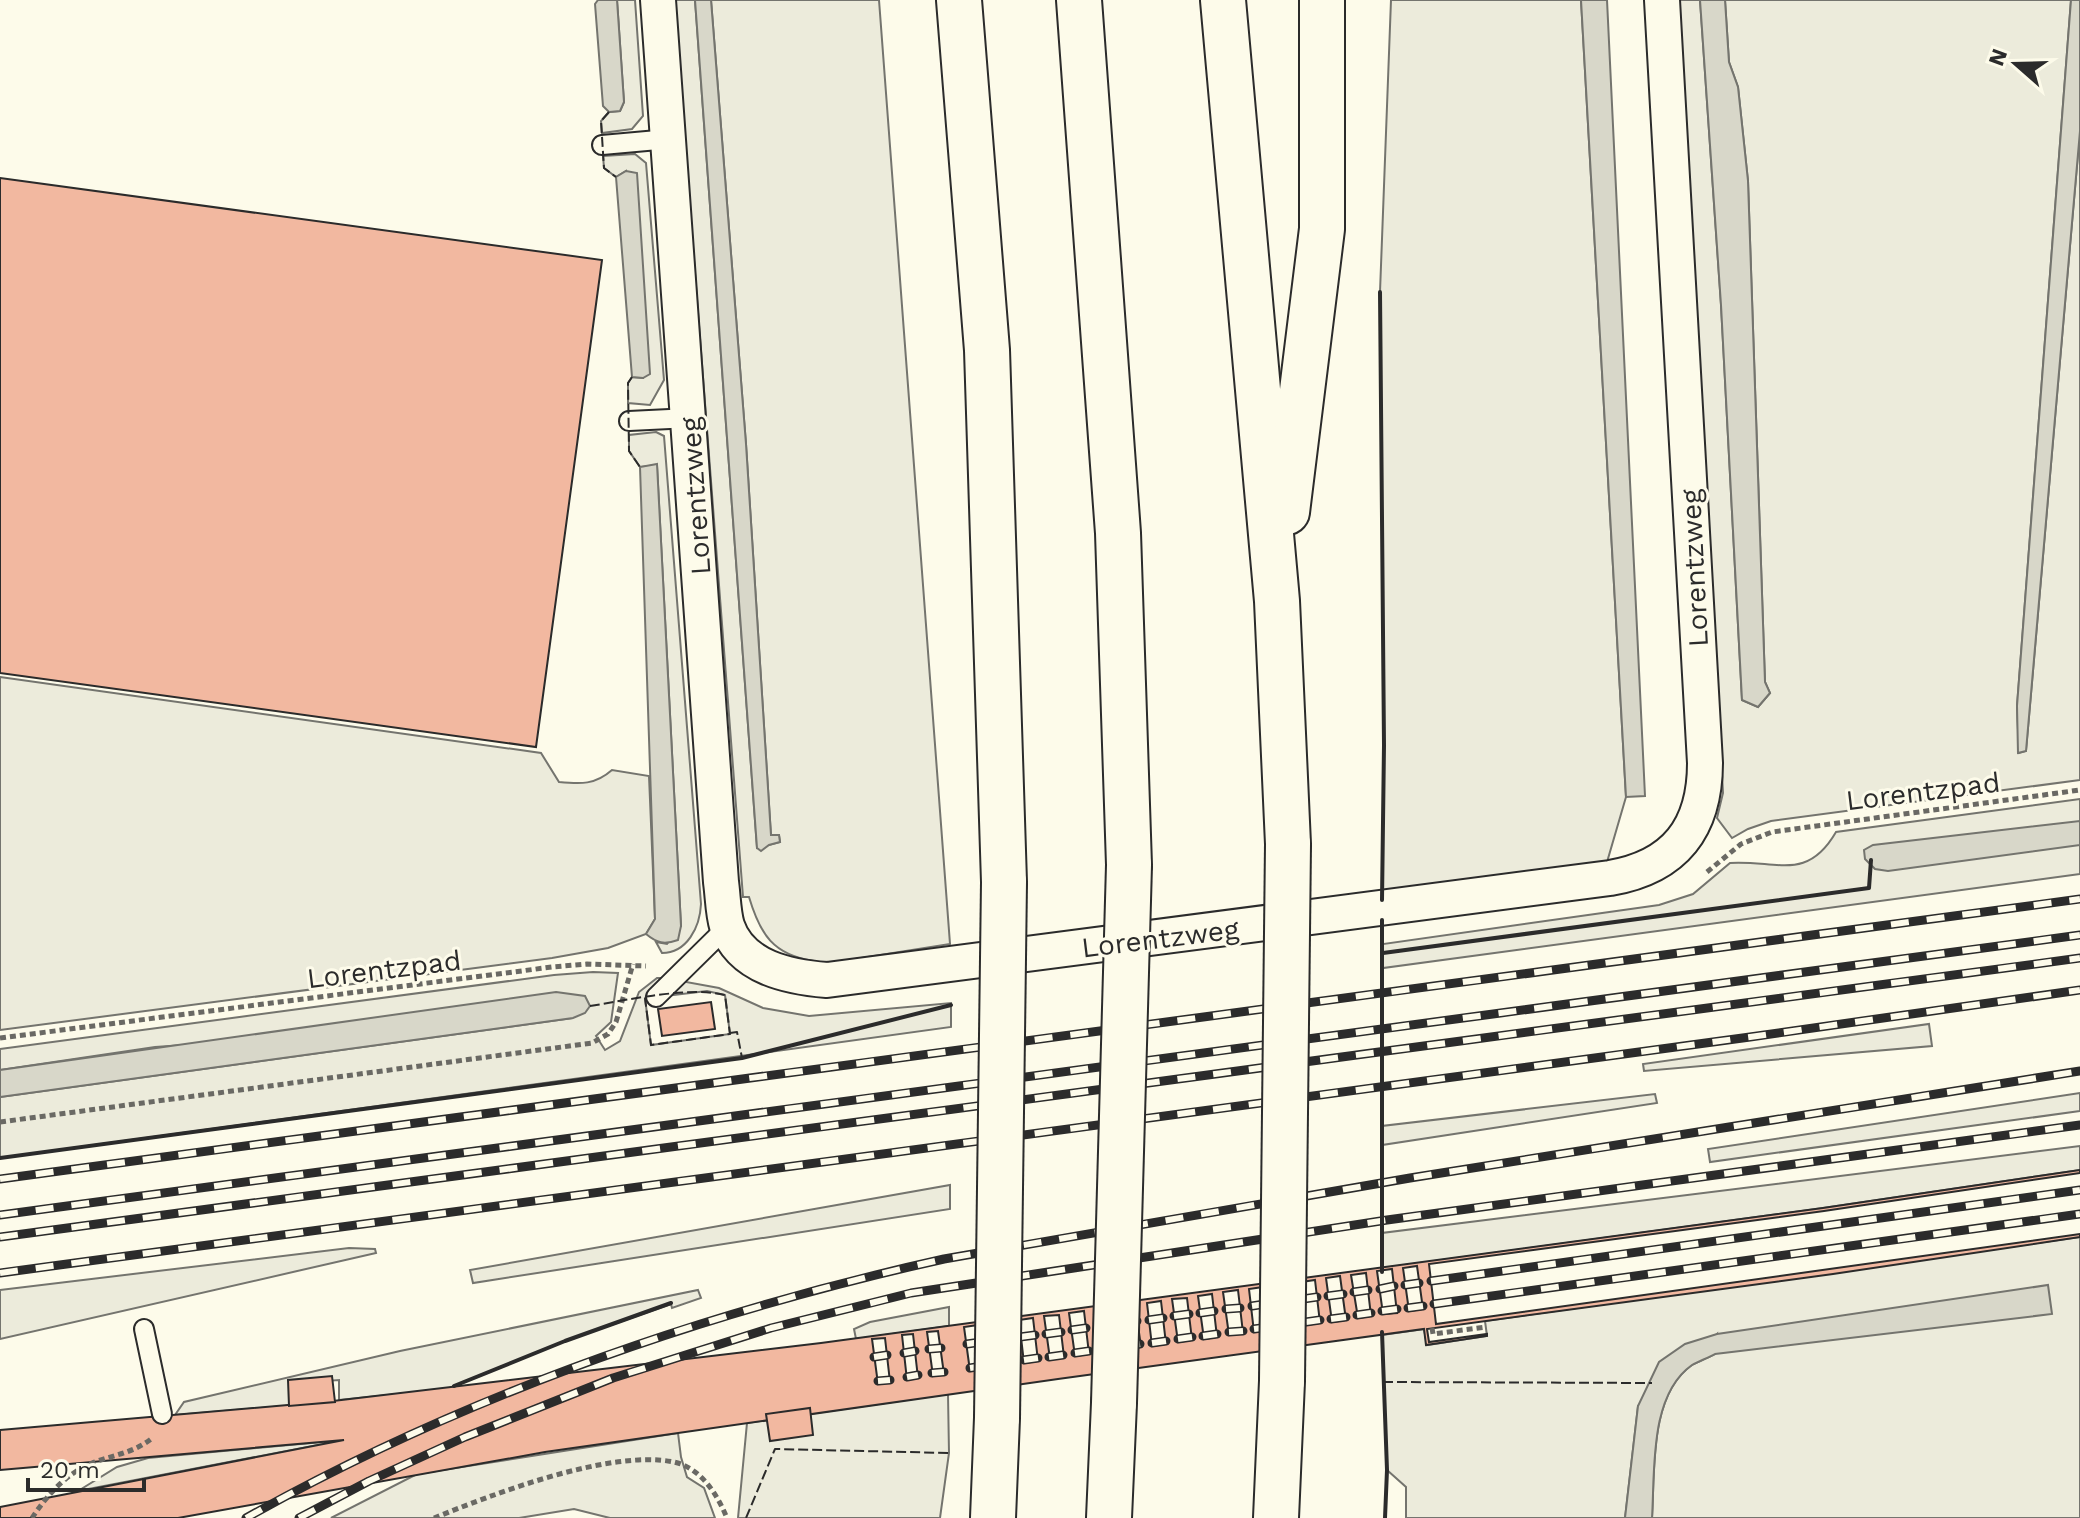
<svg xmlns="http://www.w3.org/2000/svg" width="2080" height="1518" font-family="'Work Sans',sans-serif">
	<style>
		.green { fill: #ecebdb; stroke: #74746e; stroke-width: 2 }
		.water { fill: #d8d7c9; stroke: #74746e; stroke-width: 2 }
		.building { fill: #f2b8a0; stroke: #2b2b2b; stroke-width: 2; fill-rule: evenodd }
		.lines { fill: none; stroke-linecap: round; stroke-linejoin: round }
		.service-casing { stroke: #2b2b2b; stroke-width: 22 }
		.minor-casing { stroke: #2b2b2b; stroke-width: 38 }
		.motorway-casing { stroke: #2b2b2b; stroke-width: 48 }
		.path { stroke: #6a6964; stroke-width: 5; stroke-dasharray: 6 4; stroke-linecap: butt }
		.service { stroke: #fdfbea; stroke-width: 18 }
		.minor { stroke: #fdfbea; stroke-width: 34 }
		.motorway { stroke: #fdfbea; stroke-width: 44 }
		.rail-casing { stroke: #2b2b2b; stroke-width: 9 }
		.rail { stroke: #fdfbea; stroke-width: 6; stroke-dasharray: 18; stroke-linecap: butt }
		.motorway-bridge-casing { stroke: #2b2b2b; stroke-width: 48; stroke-linecap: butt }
		.motorway-bridge { stroke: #fdfbea; stroke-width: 44 }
		.fence { stroke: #2b2b2b; stroke-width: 2; stroke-dasharray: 10 4; stroke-linecap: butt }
		.wall { stroke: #2b2b2b; stroke-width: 4 }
		.labels { text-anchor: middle; stroke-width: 6; stroke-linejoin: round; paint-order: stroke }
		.street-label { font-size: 28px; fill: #2b2b2b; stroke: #fdfbea }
	</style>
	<rect width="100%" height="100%" fill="#fdfbea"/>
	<g class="green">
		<polygon points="617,0 635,0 643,116 632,129 602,133 601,121 609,112 620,111 624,102"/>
		<path d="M674 0H695L757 848 780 842 779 835 771 836 746 444 711 0H879L950 944 817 965 814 961C773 955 760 934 749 897H743Z"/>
		<polygon points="1391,0 1581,0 1626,797 1607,862 1382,895 1384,745 1380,292"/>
		<polygon points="1679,0 1700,0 1721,305 1742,700 1758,707 1770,693 1765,682 1748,181 1738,87 1729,62 1725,0 2071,0 2017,706 2019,753 2026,751 2080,131 2080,780 1771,821 1748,829 1732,838 1717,818 1723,793"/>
		<polygon points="635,154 646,163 664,380 650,405 628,403 628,383 632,377 643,378 626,171 616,177 604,168 603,156"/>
		<path d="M656 432 664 436 701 904C700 927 687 953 662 953L656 942 667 944 681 926 657 465 640 467 629 451V435Z"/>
		<path d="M0 677 541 753 559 782C581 784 595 785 612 770L649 776 655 919 646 934 608 948 552 958 0 1030Z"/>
		<path d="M2080 799V874L1383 968V944L1659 905 1693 894 1730 863C1777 860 1807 882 1836 832Z"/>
		<polygon points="593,972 618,973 611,1022 596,1036 605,1050 620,1041 639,992 657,978 661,978 645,998 651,1045 730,1034 725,995 707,991 666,996 681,981 719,988 763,1008 809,1016 951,1003 951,1027 0,1158 0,1097 573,1018 155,1047 0,1070 0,1049 554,975"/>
		<polygon points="1929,1024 1932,1046 1644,1071 1643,1064"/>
		<polygon points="2080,1093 2080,1111 1710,1162 1708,1149"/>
		<polygon points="1655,1094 1657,1103 1382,1145 1382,1126"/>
		<polygon points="2080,1146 2080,1170 1823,1208 1383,1268 1382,1233"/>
		<polygon points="950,1185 950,1209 473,1283 470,1270"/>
		<path d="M2080 1237V1518H1652C1655 1471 1649 1395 1692 1365 1699 1361 1707 1358 1715 1354L1717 1334 1638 1406 1625 1518H1406V1487L1387 1470 1382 1335 1424 1329 1427 1345 1487 1336 1485 1321Z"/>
		<polygon points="349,1248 375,1249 376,1253 0,1339 0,1290"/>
		<polygon points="698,1290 701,1298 672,1308 671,1304 565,1341 447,1389 339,1400 339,1380 297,1383 297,1405 175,1415 184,1402 400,1351"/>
		<polygon points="949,1307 949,1326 856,1339 854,1329 870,1322"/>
		<polygon points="948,1394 949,1453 940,1518 738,1518 747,1423"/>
		<polygon points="678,1433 681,1457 687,1477 704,1488 715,1518 610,1518 574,1509 519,1518 331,1518 417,1474"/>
		<polygon points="344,1440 78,1491 117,1467 148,1458"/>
	</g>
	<g class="water">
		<polygon points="598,0 617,0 624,102 620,111 609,112 603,106 595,4"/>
		<polygon points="695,0 711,0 746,444 771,835 779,835 780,842 769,845 761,851 757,848"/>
		<polygon points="1581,0 1607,0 1645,796 1626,797"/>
		<polygon points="1700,0 1725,0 1729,62 1738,87 1748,181 1765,682 1770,693 1758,707 1742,700 1721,305"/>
		<polygon points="2071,0 2080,0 2080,131 2026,751 2018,753 2017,706"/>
		<polygon points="626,171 637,173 650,374 643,378 632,377 616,177"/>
		<path d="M657 464 681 926 678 940C664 945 657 943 646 934L655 919 640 467Z"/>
		<polygon points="2080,821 2080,845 1888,871 1875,869 1865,859 1864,850 1873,845"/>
		<polygon points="556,992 585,996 590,1006 585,1013 573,1018 0,1097 0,1070"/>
		<path d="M2048 1285 2052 1314 1715 1354C1708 1358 1699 1361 1692 1365 1649 1395 1655 1471 1652 1518H1625L1638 1406 1659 1362 1685 1344 1717 1334Z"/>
	</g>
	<g class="building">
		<polygon points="0,178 602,260 536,747 0,673"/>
		<polygon points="711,1002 715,1029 662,1036 658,1009"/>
		<path d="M2080 1170V1173L2046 1178 1824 1211 1429 1264 1436 1324 2080 1234V1237L1833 1274 1427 1329 1429 1342 1487 1334V1336L1426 1345 1424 1329 1058 1379 545 1452 178 1518H0V1507L344 1440 0 1470V1430L333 1401 821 1343 1823 1208ZM1417 1266 1423 1309 1409 1311 1403 1268ZM1392 1269 1397 1313 1383 1314 1377 1271ZM1366 1273 1371 1316 1358 1318 1351 1275ZM1340 1276 1346 1320 1332 1322 1326 1278ZM1315 1280 1320 1323 1306 1325 1301 1282ZM1263 1287 1269 1330 1254 1332 1249 1289ZM1238 1290 1243 1333 1229 1335 1223 1292ZM1212 1294 1217 1337 1204 1339 1198 1296ZM1187 1298 1192 1340 1178 1342 1172 1299ZM1161 1301 1166 1344 1152 1346 1147 1303ZM1135 1304 1141 1347 1126 1349ZM1084 1311 1089 1354 1075 1356 1069 1313ZM1059 1315 1064 1357 1050 1359 1044 1316ZM1033 1318 1038 1361 1024 1363 1019 1320ZM978 1325 984 1369 970 1371 964 1327ZM938 1331 944 1374 933 1376 927 1332ZM913 1334 918 1378 907 1380 902 1335ZM885 1338 890 1382 878 1384 872 1339Z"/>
		<polygon points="332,1376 335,1402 289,1406 288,1380"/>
		<polygon points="810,1408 813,1435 770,1441 766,1414"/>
	</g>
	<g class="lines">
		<defs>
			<g id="service">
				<polyline points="602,145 669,139"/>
				<polyline points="629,421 690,418"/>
				<polyline points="656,997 727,927"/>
				<polyline points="144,1329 162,1414"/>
			</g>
			<path id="minor" d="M658 0 721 882C723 896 723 913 727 926 741 968 790 977 827 980L1610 878C1675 867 1705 828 1705 763L1662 0"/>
			<g id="motorway">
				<polyline points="959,0 987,350 1004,882"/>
				<polyline points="1079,0 1118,533 1129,865"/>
				<polyline points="1223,0 1277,601 1288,844"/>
				<polyline points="1287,512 1322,229 1322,0"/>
				<polyline points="993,1518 997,1418"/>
				<polyline points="1109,1518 1114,1403"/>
				<polyline points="1276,1518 1282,1381"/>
			</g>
		</defs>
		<use href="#service" class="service-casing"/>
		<use href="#minor" class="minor-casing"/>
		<use href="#motorway" class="motorway-casing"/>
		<g class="path">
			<polyline points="1707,872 1741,844 1772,832 2080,790"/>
			<polyline points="0,1038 552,967 587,964 646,966"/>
			<polyline points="0,1122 592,1043 608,1034 616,1022 633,964"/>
			<polyline points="1432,1328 1433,1334 1486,1327"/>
			<path d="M32 1518C47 1495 67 1473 92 1463 113 1455 133 1453 151 1439"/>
			<path d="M434 1518C494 1494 609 1449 674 1462 701 1468 717 1494 727 1518"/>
		</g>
		<use href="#service" class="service"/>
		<use href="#minor" class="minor"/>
		<use href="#motorway" class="motorway"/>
		<defs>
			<g id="rail">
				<polyline points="0,1179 2080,899"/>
				<polyline points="0,1215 2080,935"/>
				<polyline points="0,1237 2080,958"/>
				<polyline points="0,1273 1750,1037 2080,990"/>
				<polyline points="1431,1281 2080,1190"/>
				<polyline points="1405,1285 1419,1283"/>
				<polyline points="1380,1289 1394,1286"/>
				<polyline points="1354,1292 1368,1290"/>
				<polyline points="1328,1296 1343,1294"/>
				<polyline points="1303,1299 1317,1297"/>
				<polyline points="1277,1302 1291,1301"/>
				<polyline points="1434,1304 2080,1214"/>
				<polyline points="1252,1306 1265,1304"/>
				<polyline points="1408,1308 1423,1306"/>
				<polyline points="1226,1309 1240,1308"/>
				<polyline points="1382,1311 1397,1309"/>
				<polyline points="1200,1313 1214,1311"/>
				<polyline points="1357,1315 1371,1313"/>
				<polyline points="1174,1316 1189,1314"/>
				<polyline points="1331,1319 1346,1317"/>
				<polyline points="1149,1320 1163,1318"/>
				<polyline points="1306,1322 1320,1320"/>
				<polyline points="1123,1323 1137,1321"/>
				<polyline points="1280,1326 1294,1324"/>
				<polyline points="1098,1327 1112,1325"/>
				<polyline points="1254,1329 1269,1327"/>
				<polyline points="1072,1330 1086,1328"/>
				<polyline points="1229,1332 1243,1331"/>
				<polyline points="1046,1334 1061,1332"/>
				<polyline points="1203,1336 1217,1334"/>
				<polyline points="1020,1337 1035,1335"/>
				<polyline points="1178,1339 1192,1337"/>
				<polyline points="995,1341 1009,1339"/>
				<polyline points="1152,1343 1166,1341"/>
				<polyline points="967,1344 981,1342"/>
				<polyline points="1126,1346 1140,1344"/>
				<polyline points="929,1349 941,1348"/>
				<polyline points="1100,1350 1115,1348"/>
				<polyline points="904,1353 915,1351"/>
				<polyline points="1075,1353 1089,1351"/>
				<polyline points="874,1357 887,1355"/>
				<polyline points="1049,1357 1063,1355"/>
				<polyline points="1024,1360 1038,1358"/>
				<polyline points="998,1364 1012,1362"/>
				<polyline points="970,1368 983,1366"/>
				<polyline points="932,1373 944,1372"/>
				<polyline points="907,1377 918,1375"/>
				<polyline points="878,1381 890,1380"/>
				<path d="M246 1518C464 1396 701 1313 944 1259L1410 1178 2080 1071"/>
				<polyline points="299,1518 369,1481 465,1437 613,1378 771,1328 911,1293 1387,1220 2080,1125"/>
			</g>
		</defs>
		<use href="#rail" class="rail-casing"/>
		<use href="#rail" class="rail"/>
		<defs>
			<g id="motorway-bridge">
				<polyline points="1282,1381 1288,844"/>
				<polyline points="1114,1403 1129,865"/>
				<polyline points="997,1418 1004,882"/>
			</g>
		</defs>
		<use href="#motorway-bridge" class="motorway-bridge-casing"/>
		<use href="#motorway-bridge" class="motorway-bridge"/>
		<g class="fence">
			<polyline points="609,112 601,121 604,168 616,177"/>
			<polyline points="632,377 628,383 629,451 640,467"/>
			<path d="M590 1006C628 1000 689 986 725 995L730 1034 651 1045 645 998"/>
			<polyline points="730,1033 737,1032 742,1058"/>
			<polyline points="1383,1382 1652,1383"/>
			<polyline points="746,1518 775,1449 949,1453"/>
		</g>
		<g class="wall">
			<polyline points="1380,292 1384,745 1382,900"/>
			<polyline points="1383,953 1869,888 1871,860"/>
			<polyline points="0,1158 742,1058 951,1005"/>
			<polyline points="1382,1272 1382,920"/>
			<polyline points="1382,1332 1387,1470 1385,1518"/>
			<polyline points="454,1386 565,1341 671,1303"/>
		</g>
	</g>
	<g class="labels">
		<g class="street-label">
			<text transform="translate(695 496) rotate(-94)" y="10">Lorentzweg</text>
			<text transform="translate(1694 568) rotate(-93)" y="10">Lorentzweg</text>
			<text transform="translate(1923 791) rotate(-7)" y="10">Lorentzpad</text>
			<text transform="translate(1160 938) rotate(-7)" y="10">Lorentzweg</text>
			<text transform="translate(384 969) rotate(-7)" y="10">Lorentzpad</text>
		</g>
	</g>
	<g transform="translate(2016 64) rotate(290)" stroke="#fdfbea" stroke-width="6" paint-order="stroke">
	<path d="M0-6L14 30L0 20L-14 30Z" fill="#2b2b2b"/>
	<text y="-12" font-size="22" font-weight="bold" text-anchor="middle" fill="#2b2b2b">N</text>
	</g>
	<path d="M28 1478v12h116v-12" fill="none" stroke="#2b2b2b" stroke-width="4"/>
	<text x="40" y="1478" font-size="24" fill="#2b2b2b" stroke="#fdfbea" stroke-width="6" paint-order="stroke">20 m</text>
</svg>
